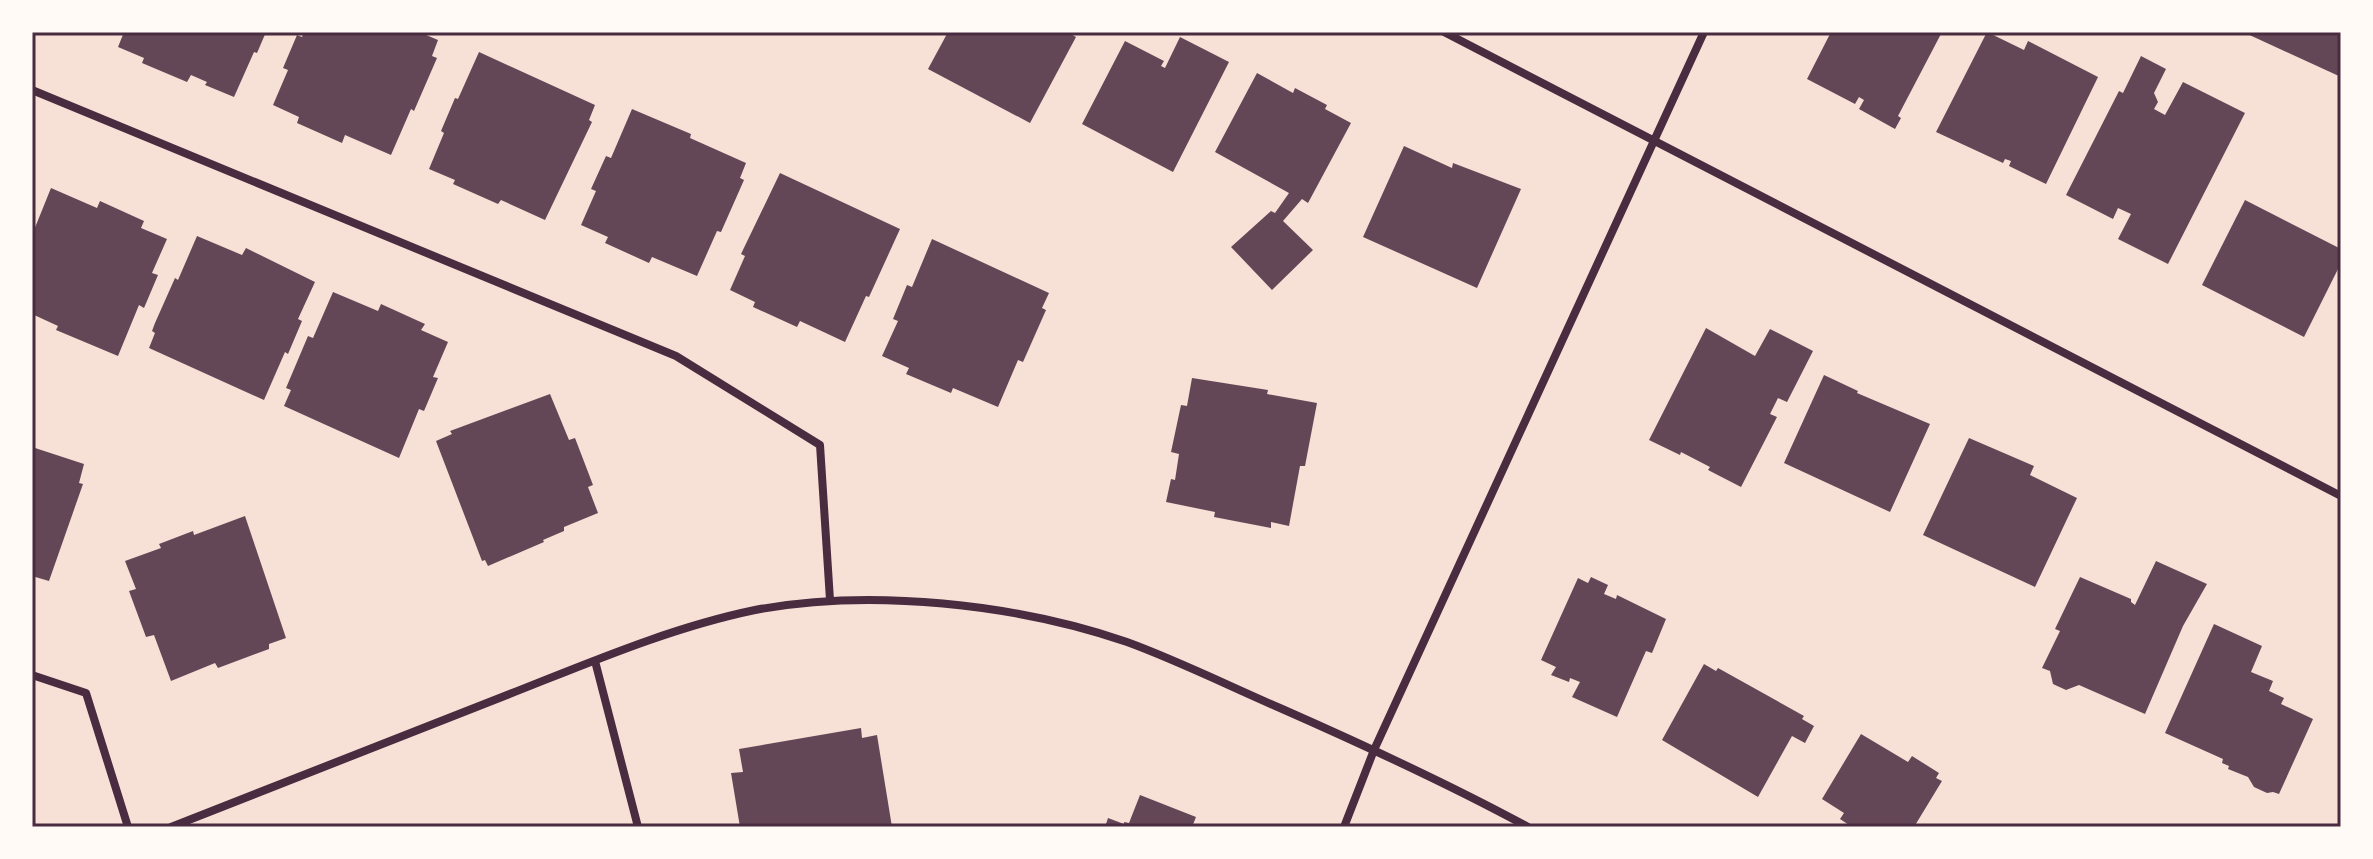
<svg xmlns="http://www.w3.org/2000/svg" width="2373" height="859" font-family="'Source Sans 3',sans-serif">
	<style>
		.building { fill: #644757 }
		.lines { fill: none; stroke-linecap: round; stroke-linejoin: round }
		.minor { stroke: #4a2c40; stroke-width: 8 }
		.neatline { fill: none; stroke: #4a2c40; stroke-width: 3 }
	</style>
	<rect width="100%" height="100%" fill="#f7e1d7"/>
	<g class="building">
		<polygon points="124,32 266,32 257,53 254,52 234,97 205,85 207,82 191,75 187,82 142,63 144,58 118,47"/>
		<polygon points="304,32 419,32 438,40 432,56 437,58 414,111 411,109 391,155 345,135 342,143 297,123 299,117 273,105 288,70 283,68 297,35 302,37"/>
		<polygon points="948,32 1067,32 1076,37 1030,123 928,69"/>
		<polygon points="1831,32 1942,32 1898,116 1901,118 1895,129 1859,109 1864,100 1859,97 1855,104 1807,79"/>
		<polygon points="1987,32 2024,50 2028,41 2098,77 2046,184 2009,166 2011,161 2005,159 2003,163 1936,132"/>
		<polygon points="2243,32 2341,32 2341,77"/>
		<polygon points="1180,37 1229,62 1173,172 1082,124 1125,41 1164,61 1161,66 1165,68"/>
		<polygon points="479,52 595,105 589,120 592,122 545,220 501,200 498,204 453,184 455,180 429,169 444,133 441,131 455,98 458,99"/>
		<polygon points="2141,56 2166,69 2154,93 2158,102 2154,109 2165,115 2183,82 2245,113 2168,264 2118,239 2131,214 2118,208 2113,219 2066,195 2119,91 2123,93"/>
		<polygon points="1257,73 1293,93 1295,88 1327,105 1325,109 1351,123 1308,203 1302,199 1283,221 1313,250 1272,290 1231,247 1271,211 1275,213 1289,193 1215,152"/>
		<polygon points="632,109 691,134 690,138 746,163 740,178 744,180 721,232 717,231 697,276 652,257 649,263 605,243 608,237 581,225 596,191 591,189 606,156 611,158"/>
		<polygon points="1404,146 1452,168 1453,163 1521,189 1477,288 1363,237"/>
		<polygon points="780,173 900,229 869,297 866,296 845,342 800,321 797,327 753,307 755,302 730,290 745,256 741,254"/>
		<polygon points="51,188 97,208 100,201 144,221 141,228 167,239 152,273 158,275 144,308 139,305 118,356 56,330 58,326 32,314 32,235"/>
		<polygon points="2245,200 2341,249 2341,263 2304,337 2202,285"/>
		<polygon points="197,236 242,255 246,248 315,282 298,319 302,321 288,354 285,352 264,400 149,348 155,333 152,331 155,323 175,278 178,280"/>
		<polygon points="932,239 1049,293 1042,308 1046,310 1023,362 1018,360 998,407 953,388 951,393 906,374 909,368 882,356 898,321 893,319 907,285 912,287"/>
		<polygon points="333,292 378,311 381,304 425,324 421,330 448,342 433,377 438,378 424,411 419,409 399,458 284,406 291,390 286,388 308,336 313,338"/>
		<polygon points="1706,328 1755,356 1770,329 1813,351 1787,402 1778,398 1770,414 1777,417 1741,487 1708,470 1710,467 1681,452 1680,455 1649,440"/>
		<polygon points="1824,375 1858,391 1857,393 1930,424 1890,512 1784,463"/>
		<polygon points="1192,378 1268,390 1267,394 1317,403 1305,466 1300,466 1289,526 1271,522 1271,528 1214,517 1215,512 1166,502 1171,479 1175,480 1179,454 1171,452 1181,405 1187,406"/>
		<polygon points="550,394 569,440 575,438 593,485 588,487 598,513 564,527 564,531 543,540 544,542 488,566 485,560 482,561 436,441 452,434 450,431"/>
		<polygon points="1969,438 2034,466 2030,475 2077,498 2035,587 1923,535"/>
		<polygon points="32,447 84,464 79,483 83,484 49,581 32,576"/>
		<polygon points="245,516 286,638 269,644 269,649 218,668 215,663 171,681 154,635 146,637 129,591 136,589 125,561 161,548 159,544 193,531 194,535"/>
		<polygon points="2156,561 2207,584 2183,626 2145,714 2079,685 2066,690 2053,684 2050,671 2042,668 2060,631 2055,629 2080,577 2131,599 2131,602 2135,605"/>
		<polygon points="1591,577 1608,585 1604,594 1616,599 1617,595 1666,619 1652,653 1646,651 1617,717 1572,697 1580,682 1570,678 1569,682 1551,675 1556,667 1541,660 1578,578 1588,583"/>
		<polygon points="2214,624 2262,646 2251,672 2273,681 2269,691 2284,698 2281,704 2313,719 2279,794 2273,792 2267,793 2254,787 2248,777 2228,769 2229,766 2222,763 2223,759 2165,733"/>
		<polygon points="1704,664 1716,671 1718,668 1804,716 1802,719 1814,726 1805,743 1792,736 1758,797 1662,740"/>
		<polygon points="861,728 862,738 877,735 892,827 740,827 731,773 743,772 739,749"/>
		<polygon points="1861,734 1908,762 1912,756 1939,773 1936,778 1942,781 1914,827 1852,827 1840,819 1844,813 1822,799"/>
		<polygon points="1140,795 1196,817 1192,827 1105,827 1108,818 1124,824 1124,822 1129,823"/>
	</g>
	<g class="lines">
		<g class="minor">
			<polyline points="1444,32 2341,496"/>
			<polyline points="32,90 676,356 820,445 830,600"/>
			<polyline points="595,661 638,827"/>
			<polyline points="32,675 86,693 128,827"/>
			<path d="M171 827C282 784 392 740 502 697 584 665 668 628 755 610 871 588 1016 604 1127 642 1179 661 1229 686 1280 708 1364 745 1447 783 1528 827"/>
			<polyline points="1344,827 1374,750 1704,32"/>
		</g>
	</g>
	<rect width="2373" height="859" fill="none" stroke="#fffaf5" stroke-width="68"/>
	<rect x="34" y="34" width="2305" height="791" class="neatline"/>
</svg>
